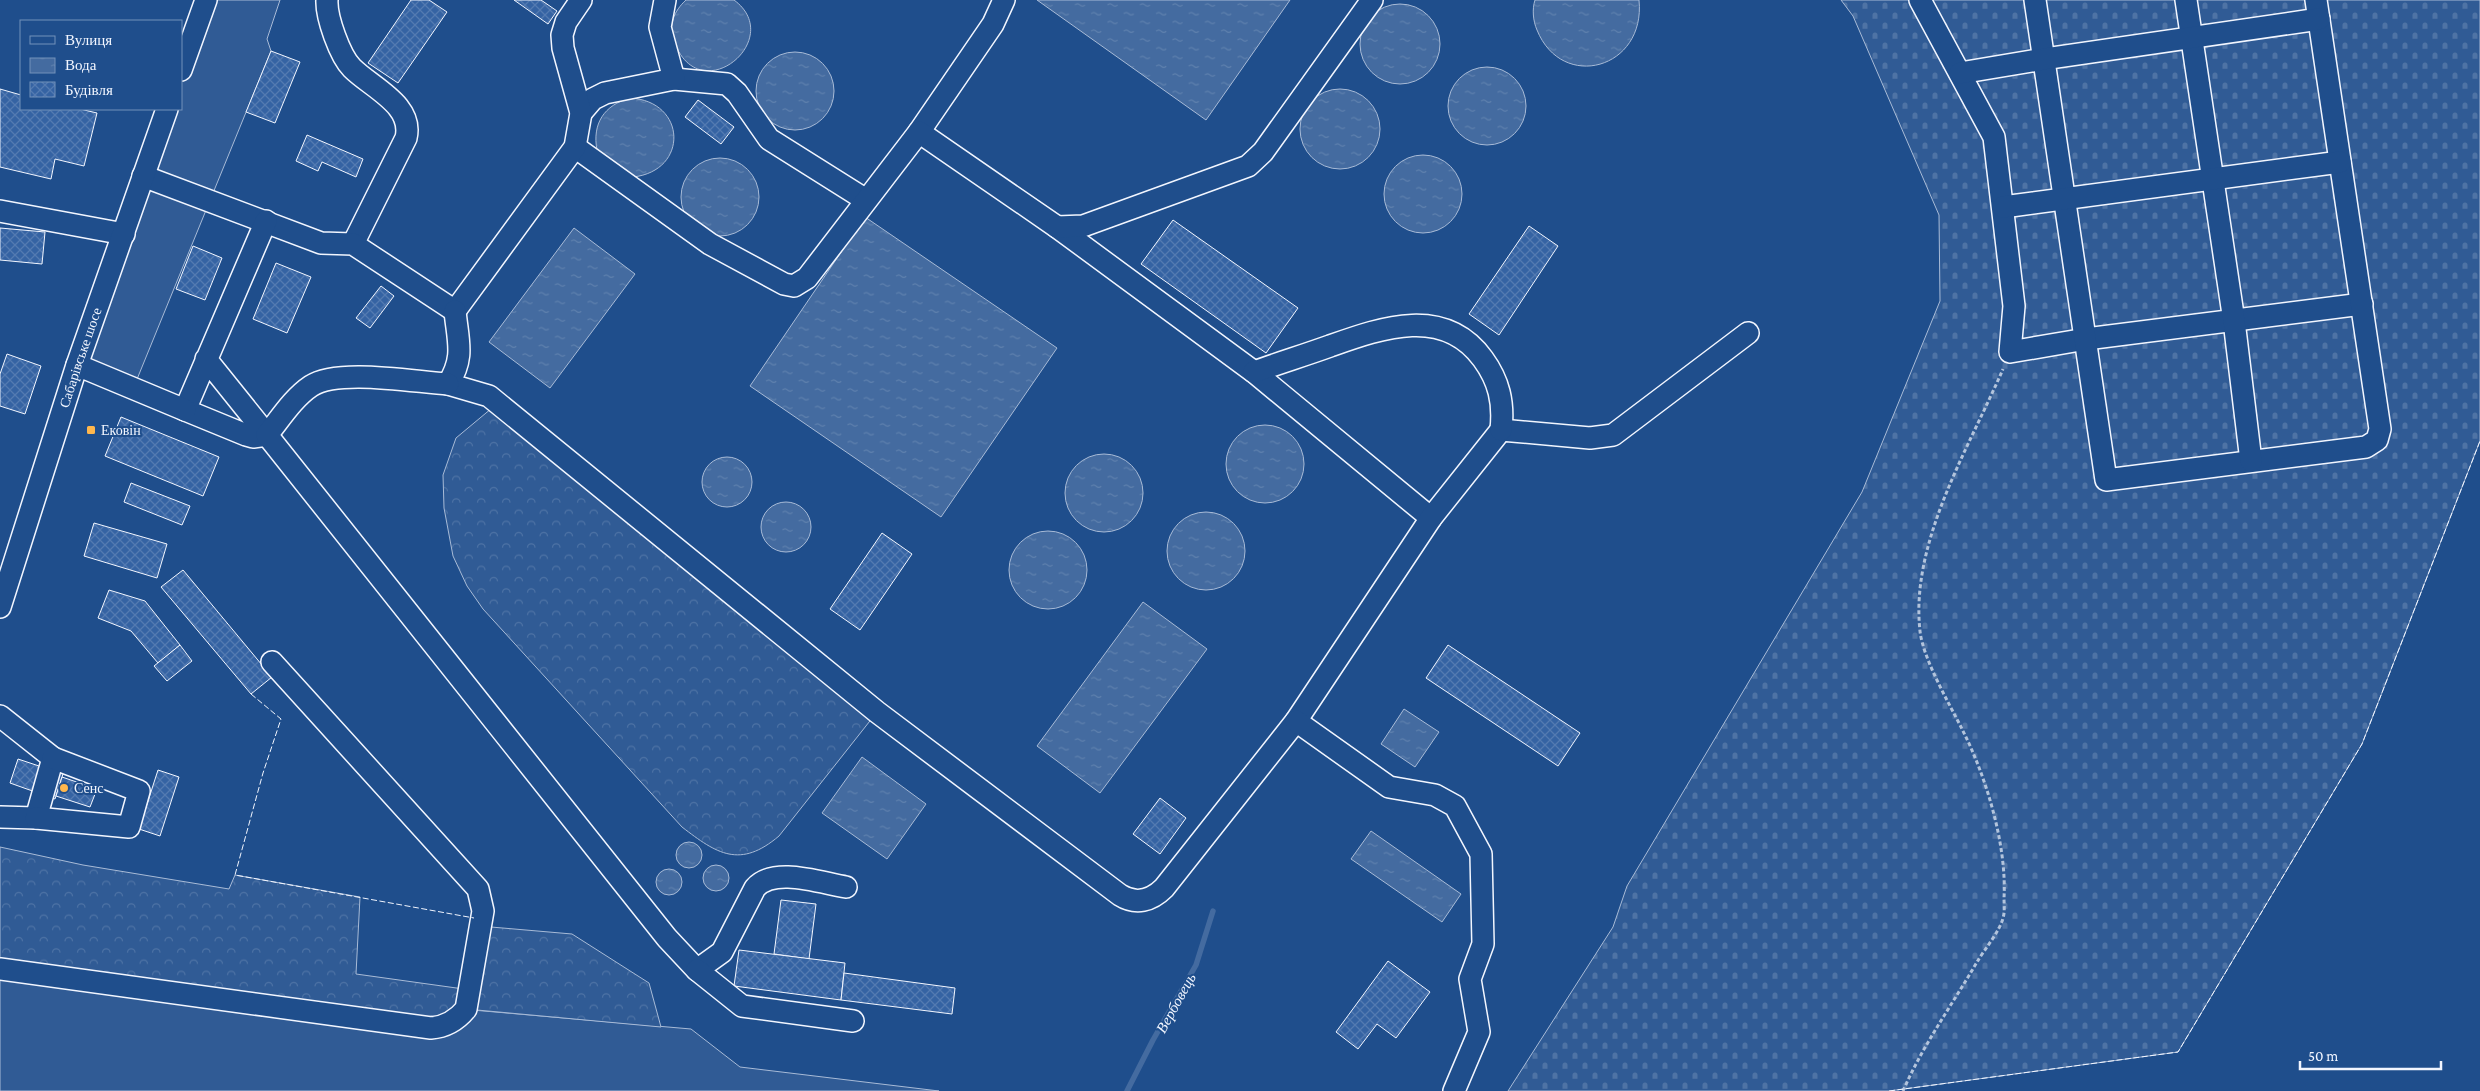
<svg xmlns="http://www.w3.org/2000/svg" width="2480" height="1091" font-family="'Crimson Pro',serif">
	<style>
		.built { fill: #305b95; stroke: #a8bbd7 }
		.forest { fill: url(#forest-crowns); stroke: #a8bbd7 }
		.cemetery { fill: url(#cemetery-stones); stroke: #a8bbd7 }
		.water { fill: url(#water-ripples); stroke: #a8bbd7 }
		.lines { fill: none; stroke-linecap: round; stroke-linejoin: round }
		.stream { stroke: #446ba0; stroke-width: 5.5 }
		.building { fill: url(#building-cross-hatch); stroke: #f2f6ff }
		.minor-casing { stroke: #f2f6ff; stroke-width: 24 }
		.path { stroke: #b3c4dc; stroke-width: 3; stroke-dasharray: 4 2.5; stroke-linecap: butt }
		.minor { stroke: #1f4e8c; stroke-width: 21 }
		.fence { stroke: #f2f6ff; stroke-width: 1; stroke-dasharray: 6 2.5; stroke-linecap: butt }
		.poi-dot { fill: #ffb74d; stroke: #1f4e8c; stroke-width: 2 }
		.labels { text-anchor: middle; stroke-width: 4; stroke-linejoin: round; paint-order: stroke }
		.street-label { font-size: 14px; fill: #f2f6ff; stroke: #1f4e8c }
		.poi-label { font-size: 14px; fill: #f2f6ff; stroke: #1f4e8c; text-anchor: start }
		.water-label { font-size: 15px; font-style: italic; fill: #f2f6ff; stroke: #1f4e8c }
	</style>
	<defs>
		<pattern id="forest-crowns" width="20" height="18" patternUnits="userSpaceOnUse" patternTransform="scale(1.25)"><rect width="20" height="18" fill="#305b95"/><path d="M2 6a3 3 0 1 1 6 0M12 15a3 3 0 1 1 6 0" fill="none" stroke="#4e73a5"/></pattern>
		<pattern id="cemetery-stones" width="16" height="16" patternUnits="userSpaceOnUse" patternTransform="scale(1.25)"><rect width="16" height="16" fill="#305b95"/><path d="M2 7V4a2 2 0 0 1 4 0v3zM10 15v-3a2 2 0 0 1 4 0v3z" fill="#4e73a5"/></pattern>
		<pattern id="water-ripples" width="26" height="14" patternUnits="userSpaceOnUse" patternTransform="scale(1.25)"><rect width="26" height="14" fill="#446ba0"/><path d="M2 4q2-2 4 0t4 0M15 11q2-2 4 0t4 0" fill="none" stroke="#5f81ae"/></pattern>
		<pattern id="building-cross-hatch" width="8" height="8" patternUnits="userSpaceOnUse" patternTransform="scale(1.25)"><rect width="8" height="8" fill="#3563a3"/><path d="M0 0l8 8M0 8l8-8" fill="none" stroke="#537ab1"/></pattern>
	</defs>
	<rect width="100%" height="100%" fill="#1f4e8c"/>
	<g class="built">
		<polygon points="211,0 280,0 267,39 271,51 133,389 77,365 169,109 181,109 181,77"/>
		<polygon points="0,969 691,1029 740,1067 939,1091 0,1091"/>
	</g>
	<g class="forest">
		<path d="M498 403 877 712 779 836C740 869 717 854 682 827L483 609 467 586 453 556 444 508 443 475 456 438Z"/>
		<polygon points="0,847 83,865 229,889 235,875 360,897 356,974 478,991 491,927 572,934 649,983 661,1027 466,1009 451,1022 0,969"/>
	</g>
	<polygon class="cemetery" points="1841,0 2480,0 2480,441 2362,744 2178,1052 1889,1091 1508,1091 1613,927 1627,886 1862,492 1940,301 1939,215 1853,16"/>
	<g class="water">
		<path d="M686 0H734C787 39 699 112 674 41 668 25 674 11 686 0Z"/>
		<polygon points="1037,0 1290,0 1206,120"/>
		<path d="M1535 0H1639C1646 69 1562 92 1537 30 1533 21 1532 9 1535 0Z"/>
		<circle cx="1400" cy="44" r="40"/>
		<circle cx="795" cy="91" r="39"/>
		<circle cx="1487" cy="106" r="39"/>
		<circle cx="1340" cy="129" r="40"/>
		<path d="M630 98C687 101 689 171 633 177L597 150C592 124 604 105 630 98Z"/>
		<circle cx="1423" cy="194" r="39"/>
		<circle cx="720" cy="197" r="39"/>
		<polygon points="865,217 1057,348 941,517 750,386"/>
		<polygon points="574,228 635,274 550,388 489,342"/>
		<circle cx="1265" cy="464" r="39"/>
		<circle cx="1104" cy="493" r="39"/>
		<circle cx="727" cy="482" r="25"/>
		<circle cx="786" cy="527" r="25"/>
		<circle cx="1206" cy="551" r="39"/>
		<circle cx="1048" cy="570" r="39"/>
		<polygon points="1143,602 1207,649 1100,793 1037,746"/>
		<polygon points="1404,709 1439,732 1415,767 1381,744"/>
		<polygon points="862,757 926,804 887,859 822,813"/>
		<polygon points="1371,831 1461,894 1442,922 1351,859"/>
		<circle cx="689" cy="855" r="13"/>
		<circle cx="716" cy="878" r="13"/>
		<circle cx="669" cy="882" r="13"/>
	</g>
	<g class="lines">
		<polyline class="stream" points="1127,1091 1153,1040 1196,965 1213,911"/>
	</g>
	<g class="building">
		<polygon points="411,0 429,0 447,12 398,83 368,63"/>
		<polygon points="514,0 541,0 557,11 548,24"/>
		<polygon points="271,51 300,62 275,123 246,112"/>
		<polygon points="0,89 21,95 21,109 80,109 97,113 84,166 55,159 51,179 0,167"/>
		<polygon points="698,100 734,127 721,144 685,117"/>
		<polygon points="307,135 363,159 356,177 322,162 318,171 296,161"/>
		<polygon points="1173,220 1298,308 1266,353 1141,264"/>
		<polygon points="1529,226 1558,246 1499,335 1469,314"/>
		<polygon points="0,228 45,232 42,264 0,260"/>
		<polygon points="193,246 222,258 205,300 176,289"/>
		<polygon points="276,263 311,277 287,333 253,319"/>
		<polygon points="381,286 394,296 370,328 356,318"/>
		<polygon points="7,354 41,366 25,414 0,406 0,374"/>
		<polygon points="121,417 219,457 203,496 105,456"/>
		<polygon points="131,483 190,506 182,525 124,502"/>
		<polygon points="94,523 167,544 157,578 84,556"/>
		<polygon points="882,533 912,554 860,630 830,609"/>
		<polygon points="183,570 272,677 251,694 161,587"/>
		<polygon points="109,590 145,601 180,645 158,663 131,631 98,618"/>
		<polygon points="180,645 192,661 167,681 154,666"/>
		<polygon points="1448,645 1580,733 1558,766 1426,678"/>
		<polygon points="18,759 63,774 55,799 10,783"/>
		<polygon points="158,770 179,777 160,836 139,829"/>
		<polygon points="62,777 97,789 90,807 56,796"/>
		<polygon points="1160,798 1186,818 1160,854 1133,834"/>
		<polygon points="781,900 816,904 809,959 774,954"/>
		<polygon points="739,950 845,963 841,1000 734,986"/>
		<polygon points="1388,961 1430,992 1396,1038 1377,1024 1358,1049 1336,1032"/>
		<polygon points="844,973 955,988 952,1014 841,1000"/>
	</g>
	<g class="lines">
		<defs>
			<g id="minor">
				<path d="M327 0C326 17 340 56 352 68 372 88 414 105 406 138L353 244"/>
				<polyline points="1920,0 1994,137 2014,306 2010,352 2086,339 2362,304"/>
				<polyline points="2035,0 2106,480 2366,447 2377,440 2380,429 2316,0"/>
				<polyline points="2186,0 2234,321 2251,461"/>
				<polyline points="181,70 206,0"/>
				<polyline points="1960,73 2044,59 2319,19"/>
				<polyline points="674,79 727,84 737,93 769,139 866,200"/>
				<polyline points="581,113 593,99 605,93 674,79 660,27 665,0"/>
				<polyline points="919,132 993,24 1004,0"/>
				<polyline points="575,147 710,244 784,284 794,286 807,278 919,132 1057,227 1254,372 1431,518"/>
				<polyline points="143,176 321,243 353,244 455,311 575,147 581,113 563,48 562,35 566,22 581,0"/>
				<polyline points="2003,207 2340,162"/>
				<polyline points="0,211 124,234"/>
				<polyline points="1057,227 1083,226 1248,166 1263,152 1372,0"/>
				<path d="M455 311C458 342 465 357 448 384L489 396 877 712 1120 895C1136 905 1151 901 1164 888L1296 721 1431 518 1501 430 1590 438 1613 435 1748 333"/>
				<polyline points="206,359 267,435 253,437 246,435 185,410 266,221"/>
				<polyline points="77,365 185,410"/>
				<path d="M1254 372C1279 363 1305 355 1330 346 1381 328 1444 305 1483 359 1499 381 1504 402 1501 430"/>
				<path d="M448 384C414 382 338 368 311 386 293 398 280 419 267 435L667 938 697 970 722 952 755 888C774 866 821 883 846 887"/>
				<path id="s1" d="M0 607 77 365 167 109"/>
				<polyline points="0,716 53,758 36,818 0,817"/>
				<polyline points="1296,721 1389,787 1435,795 1455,806 1481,854 1483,944 1470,979 1479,1032 1454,1091"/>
				<polyline points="36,818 129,827 139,791 53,758"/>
				<path d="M0 969 431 1028C445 1027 457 1020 466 1009L483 911 478 889 272 662"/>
				<polyline points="697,970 742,1006 853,1021"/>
			</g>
		</defs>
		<use href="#minor" class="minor-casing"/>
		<path class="path" d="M1903 1091C1923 1045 1952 1005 1977 962 1984 950 2000 931 2003 918 2005 912 2004 904 2004 898 2007 845 1986 776 1962 729 1949 703 1923 659 1920 631 1910 542 1969 448 2003 369"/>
		<use href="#minor" class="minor"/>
		<g class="fence">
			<polyline points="251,694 281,719 263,773 235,875 474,918"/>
			<polyline points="1889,1091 2178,1052 2362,744 2480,441"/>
		</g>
	</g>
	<g class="poi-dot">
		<rect x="86" y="425" width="10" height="10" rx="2.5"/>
		<circle cx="64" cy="788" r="5"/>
	</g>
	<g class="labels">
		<g class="street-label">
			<text dy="5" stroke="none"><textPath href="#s1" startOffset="262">Сабарівське шосе</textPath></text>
		</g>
		<g class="poi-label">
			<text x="101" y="435">Ековін</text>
			<text x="74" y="793">Сенс</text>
		</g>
		<g class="water-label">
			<text transform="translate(1176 1003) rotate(-61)" y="5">Вербовець</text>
		</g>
	</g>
	<rect x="20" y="20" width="162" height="90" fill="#1f4e8c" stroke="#7391ba"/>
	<rect x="30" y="36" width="25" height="8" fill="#1f4e8c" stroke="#7391ba"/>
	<text x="65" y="45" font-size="15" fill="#f2f6ff">Вулиця</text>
	<rect x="30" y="58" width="25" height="15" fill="url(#water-ripples)" stroke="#7391ba"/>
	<text x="65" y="70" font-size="15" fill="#f2f6ff">Вода</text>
	<rect x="30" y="82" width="25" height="15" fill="url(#building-cross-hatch)" stroke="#7391ba"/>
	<text x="65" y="95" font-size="15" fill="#f2f6ff">Будівля</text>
	<path d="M2300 1061v8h141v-8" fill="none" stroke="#f2f6ff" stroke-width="2.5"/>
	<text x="2308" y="1061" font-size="15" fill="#f2f6ff" stroke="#1f4e8c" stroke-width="4" paint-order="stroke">50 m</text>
</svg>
